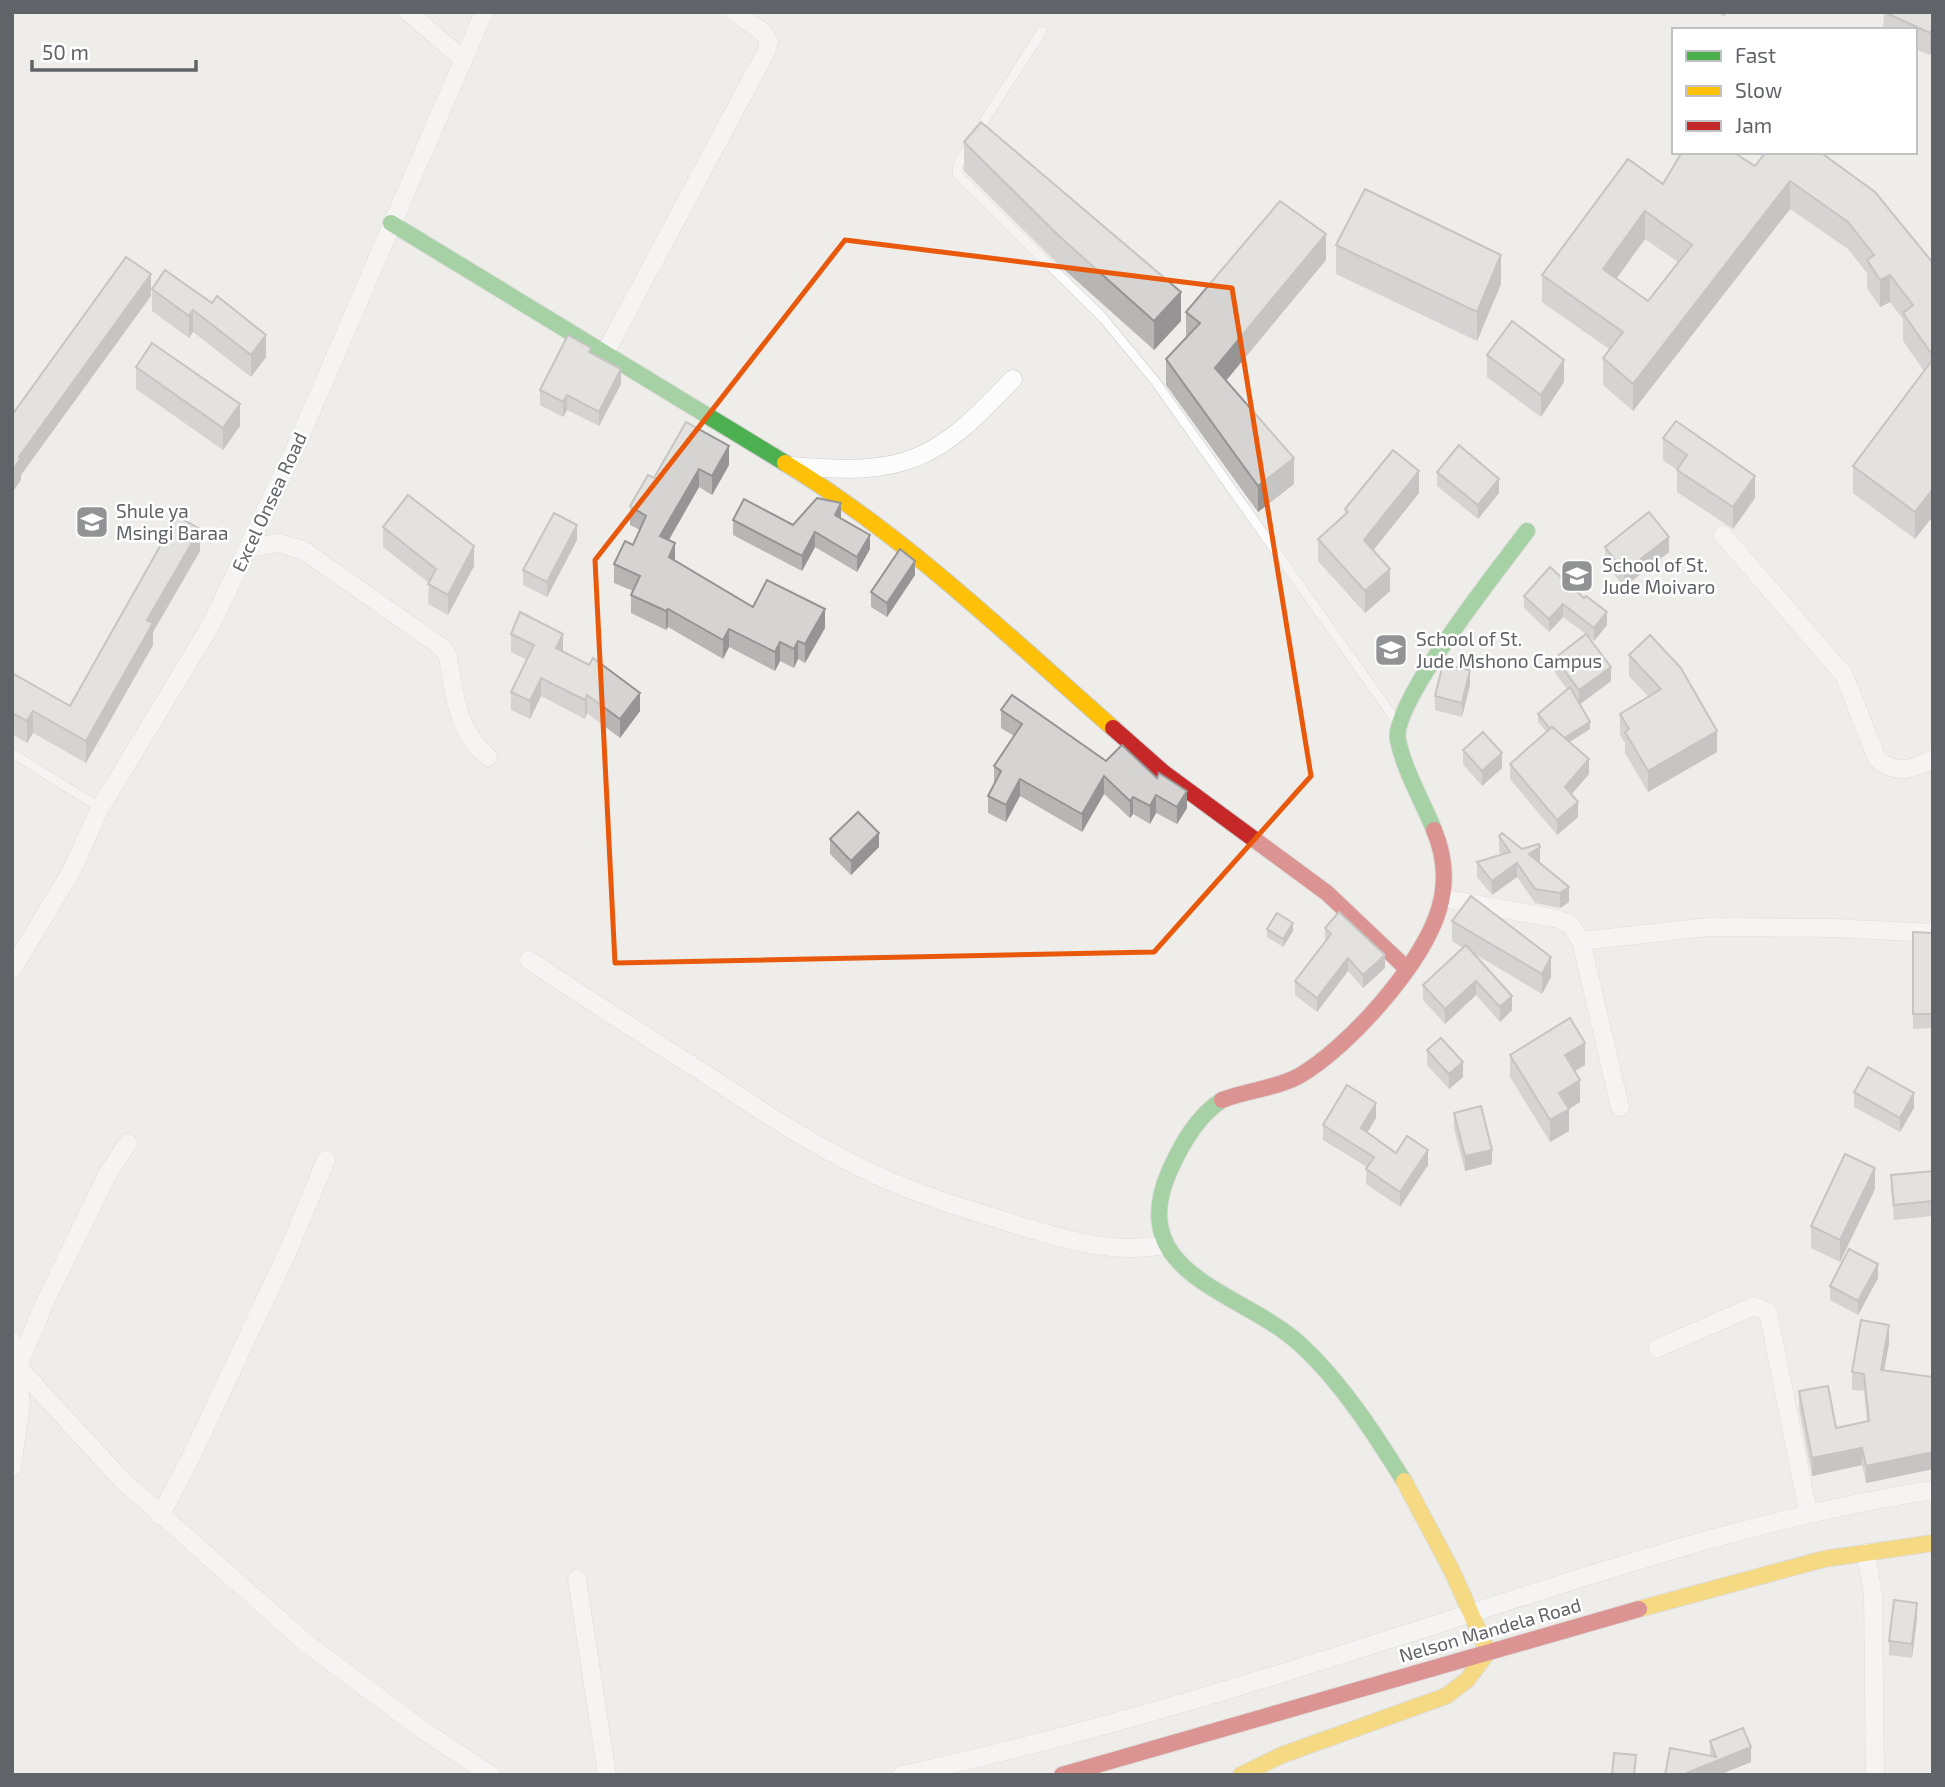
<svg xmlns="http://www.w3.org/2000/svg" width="1945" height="1787" font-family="'Exo 2',sans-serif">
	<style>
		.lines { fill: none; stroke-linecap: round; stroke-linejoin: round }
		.lane-casing { stroke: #cccbca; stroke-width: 10 }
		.street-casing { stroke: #cccbca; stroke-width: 19 }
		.fast-casing { stroke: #c9c9c9; stroke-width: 18 }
		.slow-casing { stroke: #c9c9c9; stroke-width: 18 }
		.jam-casing { stroke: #c9c9c9; stroke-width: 18 }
		.lane { stroke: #fdfcfc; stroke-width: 9 }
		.street { stroke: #fdfcfc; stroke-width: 18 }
		.fast { stroke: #4caf50; stroke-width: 16 }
		.slow { stroke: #ffc107; stroke-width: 16 }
		.jam { stroke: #c62828; stroke-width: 16 }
		.wall { fill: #b8b6b5; fill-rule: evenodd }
		.shaded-wall { fill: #969494 }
		.building { fill: #d6d4d3; stroke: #969494; stroke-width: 2; fill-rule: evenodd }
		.marked { fill: none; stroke: #e8590c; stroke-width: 5; stroke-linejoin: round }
		.labels { text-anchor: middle; stroke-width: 5; stroke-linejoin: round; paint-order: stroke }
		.street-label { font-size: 19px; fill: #606367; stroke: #fff }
		.poi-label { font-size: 19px; fill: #606367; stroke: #fff; text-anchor: start }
	</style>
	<rect width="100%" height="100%" fill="#efedea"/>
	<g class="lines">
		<defs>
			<g id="lane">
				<polyline points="977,132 1042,31"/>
				<polyline points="970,144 958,164 957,174 1103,318 1155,381 1397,722"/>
				<polyline points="12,753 100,808"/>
			</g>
			<g id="street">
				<polyline points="408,12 464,60"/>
				<polyline points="605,353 766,52 769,41 763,32 734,12"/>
				<path d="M793 466C907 476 936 461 1013 379"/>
				<path d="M1723 535 1844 675 1877 759C1897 775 1911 770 1933 759"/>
				<path d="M249 548 278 543 303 550 440 646 447 654C456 694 454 728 488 757"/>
				<polyline points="1442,898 1558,919 1570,924 1581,941 1620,1107"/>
				<polyline points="1581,941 1708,927 1833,928 1933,933"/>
				<path d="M529 960C587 999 645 1036 704 1073 761 1111 819 1150 883 1178 925 1197 970 1210 1014 1224 1063 1239 1113 1255 1164 1245"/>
				<polyline points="12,970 71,872 100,808 211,625 297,444 484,12"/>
				<polyline points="128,1143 108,1173 44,1304 18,1367 121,1479 306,1643 424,1731 491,1775"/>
				<polyline points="12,1341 21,1404 12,1467"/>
				<polyline points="1658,1348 1754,1306 1768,1312 1808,1512"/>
				<polyline points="160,1516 190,1459 288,1251 326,1160"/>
				<polyline points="1866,1553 1873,1594 1875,1775"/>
				<polyline points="577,1579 607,1775"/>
				<path d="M902 1775C1065 1740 1225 1692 1384 1641 1565 1584 1744 1519 1933 1490"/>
			</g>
			<g id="fast">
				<polyline points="391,223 785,463"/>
				<path d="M1434 830C1423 802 1404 770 1398 740 1390 704 1502 565 1527 531"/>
				<path d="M1222 1100C1197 1116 1181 1145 1169 1172 1124 1276 1243 1291 1301 1345 1342 1383 1374 1433 1404 1481"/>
			</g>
			<g id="slow">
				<path d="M785 463C905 536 1008 636 1113 728"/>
				<polyline points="1639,1609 1824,1559 1933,1543"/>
				<polyline points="1241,1775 1282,1755 1446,1696 1467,1680 1488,1652 1452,1571 1404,1481"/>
			</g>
			<g id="jam">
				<polyline points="1113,728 1164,773 1327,893 1405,967"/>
				<path d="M1222 1100C1247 1090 1275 1089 1299 1076 1348 1048 1423 964 1439 909 1447 882 1445 856 1434 830"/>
				<polyline points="1062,1775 1639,1609"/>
			</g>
		</defs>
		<use href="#lane" class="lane-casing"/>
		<use href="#street" class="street-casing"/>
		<use href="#fast" class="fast-casing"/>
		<use href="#slow" class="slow-casing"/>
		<use href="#jam" class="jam-casing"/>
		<use href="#lane" class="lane"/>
		<use href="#street" class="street"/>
		<use href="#fast" class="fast"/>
		<use href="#slow" class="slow"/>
		<use href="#jam" class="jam"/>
	</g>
	<g class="wall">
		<polygon points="1716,12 1727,12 1725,17"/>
		<polygon points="1884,12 1933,12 1930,55 1915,49 1915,30 1883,30"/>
		<polygon points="964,142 1181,321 1154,350 1059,265 964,171"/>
		<path d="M1766 152 1933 263V516L1915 539 1853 493V466L1924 371 1903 341V319L1890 302 1880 307 1867 288V273L1848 249 1790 209 1633 411 1603 385V358L1609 349 1542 302V275L1663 184 1755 166ZM1645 239 1678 262 1648 301 1616 279Z"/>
		<polygon points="1336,245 1501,284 1477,341 1336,274"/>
		<polygon points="1326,260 1226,380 1294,484 1258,512 1166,385 1166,359 1186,338 1186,312"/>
		<polygon points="152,289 212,303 266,357 251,377 193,332 189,338 152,311"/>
		<polygon points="591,353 621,384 599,426 567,410 563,417 540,405 540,390"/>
		<polygon points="1487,355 1564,382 1541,417 1487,377"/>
		<polygon points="136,367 240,426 223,450 136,389"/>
		<polygon points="686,422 729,465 712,495 699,487 669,540 675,561 753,607 825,628 805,663 798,659 794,668 780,661 775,671 729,647 723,659 668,627 666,630 631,613 631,595 633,591 614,583 614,564 633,545 640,530 630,525 630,506 654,478"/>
		<polygon points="1663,438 1755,498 1733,529 1677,492 1677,470 1663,460"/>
		<polygon points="1437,472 1499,493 1478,519 1437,486"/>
		<polygon points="1419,493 1373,550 1390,591 1365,613 1318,561 1318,539 1345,514 1345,509"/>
		<polygon points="840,518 870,549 857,572 815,547 802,571 733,535 733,520 793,525"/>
		<polygon points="383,527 474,566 448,615 428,604 429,583 383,547"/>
		<polygon points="577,540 547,597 523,585 523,570"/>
		<polygon points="1605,547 1669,552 1624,587 1605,562"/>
		<polygon points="200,551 153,632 153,645 86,763 33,733 27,743 12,734 12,673 70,706"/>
		<polygon points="1550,567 1607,625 1594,641 1587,635 1611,681 1580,704 1590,729 1569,742 1589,774 1571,794 1578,817 1557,835 1510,779 1510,764 1547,732 1538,722 1538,714 1567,689 1555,673 1555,658 1586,634 1563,617 1549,632 1524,608 1524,596"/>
		<polygon points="915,575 887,617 871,607 871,592"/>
		<polygon points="511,634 563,652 640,711 620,738 587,713 585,719 541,696 530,719 511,710 511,692 527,660 511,652"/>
		<polygon points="1629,655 1717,752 1648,792 1625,753 1625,743 1620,735 1620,714 1649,697 1629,676"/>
		<polygon points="1470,685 1462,717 1435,710 1435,696"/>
		<polygon points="1001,710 1106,761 1187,808 1177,824 1156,813 1150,824 1133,814 1130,818 1104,794 1082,832 1020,796 1006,822 988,813 988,796 994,784 994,766 1014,736 1001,728"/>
		<polygon points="1463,750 1502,768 1482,786 1463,764"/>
		<polygon points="1499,836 1522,849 1540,861 1539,862 1569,902 1560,908 1535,903 1517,877 1492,895 1477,877 1477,862 1501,855 1499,851"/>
		<polygon points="830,839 879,847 851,875 830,854"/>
		<polygon points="1452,921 1551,977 1542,994 1475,954 1512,1010 1500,1022 1476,995 1445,1024 1423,1000 1423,985 1463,948 1452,941"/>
		<polygon points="1325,928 1385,968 1363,988 1348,971 1317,1012 1295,995 1295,981 1325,942"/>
		<polygon points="1267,929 1293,931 1283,947 1267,937"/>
		<polygon points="1913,932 1933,933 1933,1028 1913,1029"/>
		<polygon points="1427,1050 1463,1077 1449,1089 1427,1065"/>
		<polygon points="1510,1055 1585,1065 1575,1071 1580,1102 1569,1109 1569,1131 1550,1142 1510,1077"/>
		<polygon points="1854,1092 1914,1108 1900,1132 1854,1107"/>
		<polygon points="1454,1113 1492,1164 1465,1171 1454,1128"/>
		<polygon points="1376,1118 1367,1133 1396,1153 1428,1165 1400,1207 1366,1184 1366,1169 1367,1167 1323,1140 1323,1125"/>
		<polygon points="1933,1171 1933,1216 1894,1220 1891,1189 1891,1175"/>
		<polygon points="1875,1189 1840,1262 1811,1248 1811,1226"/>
		<polygon points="1878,1278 1858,1315 1830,1300 1830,1286"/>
		<polygon points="1889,1343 1884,1370 1933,1377 1933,1469 1866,1483 1862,1465 1812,1476 1799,1409 1799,1391 1836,1428 1867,1421 1864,1391 1852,1390 1852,1372"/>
		<polygon points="1917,1618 1912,1658 1889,1655 1889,1641"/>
		<polygon points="1933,1682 1933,1720 1931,1720 1931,1691"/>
		<polygon points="1710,1741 1751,1762 1719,1775 1710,1756"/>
	</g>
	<g class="shaded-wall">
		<polygon points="1933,27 1933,49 1930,55 1930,33"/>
		<polygon points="1790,181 1790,209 1633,411 1633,384"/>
		<polygon points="1645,211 1645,239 1603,297 1603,269"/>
		<polygon points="1326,234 1326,260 1215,394 1215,368"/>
		<polygon points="1501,255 1501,284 1477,341 1477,312"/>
		<polygon points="151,274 151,296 21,475 21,480 12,493 12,471 19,457"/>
		<polygon points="1890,275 1890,302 1880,307 1880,280"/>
		<polygon points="1181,292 1181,321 1154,350 1154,321"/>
		<polygon points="193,310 193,332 189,338 189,316"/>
		<polygon points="266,335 266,357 251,377 251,355"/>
		<polygon points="1564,360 1564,382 1541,417 1541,395"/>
		<polygon points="621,369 621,384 599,426 599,412"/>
		<polygon points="567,395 567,410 563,417 563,402"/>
		<polygon points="240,404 240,426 223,450 223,428"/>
		<polygon points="729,446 729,465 712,495 712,476"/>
		<polygon points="1294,458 1294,484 1258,512 1258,486"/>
		<polygon points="699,469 699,487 660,555 660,536"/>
		<polygon points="1419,471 1419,493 1364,562 1364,540"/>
		<polygon points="1755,476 1755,498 1733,529 1733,507"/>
		<polygon points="1499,479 1499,493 1478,519 1478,505"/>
		<polygon points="1933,489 1933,516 1915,539 1915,512"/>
		<polygon points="841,503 841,518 835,515"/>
		<polygon points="577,525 577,540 547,597 547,582"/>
		<polygon points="200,529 200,551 153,632 153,645 86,763 86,741 147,620"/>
		<polygon points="815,532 815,547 802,571 802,556"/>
		<polygon points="870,535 870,549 857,572 857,557"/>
		<polygon points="1669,537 1669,552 1624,587 1624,572"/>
		<polygon points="675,543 675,562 669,557"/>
		<polygon points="474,546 474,566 448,615 448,595"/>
		<polygon points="915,561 915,575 887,617 887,603"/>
		<polygon points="1390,569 1390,591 1365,613 1365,591"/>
		<polygon points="1563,604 1563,617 1549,632 1549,619"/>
		<polygon points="668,609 668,627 666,630 666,611"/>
		<polygon points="825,609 825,628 805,663 805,644"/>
		<polygon points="1607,612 1607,625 1594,641 1594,628"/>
		<polygon points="729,629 729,647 723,659 723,640"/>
		<polygon points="563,634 563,652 556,648"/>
		<polygon points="798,641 798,659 794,668 794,649"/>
		<polygon points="780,642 780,661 775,671 775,652"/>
		<polygon points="1611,667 1611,681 1579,705 1579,690"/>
		<polygon points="1470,670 1470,685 1462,717 1462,703"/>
		<polygon points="541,678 541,696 530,719 530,701"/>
		<polygon points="640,693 640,711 620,738 620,719"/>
		<polygon points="587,695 587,713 585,719 585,700"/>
		<polygon points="33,711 33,733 27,743 27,721"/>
		<polygon points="1590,722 1590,729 1560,748 1560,741"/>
		<polygon points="1717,731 1717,752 1648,792 1648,771"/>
		<polygon points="1502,753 1502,768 1482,786 1482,771"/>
		<polygon points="1589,759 1589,774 1565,802 1565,787"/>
		<polygon points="1104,776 1104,794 1082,832 1082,814"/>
		<polygon points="1020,779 1020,796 1006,822 1006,805"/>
		<polygon points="1187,791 1187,808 1177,824 1177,807"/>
		<polygon points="1156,795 1156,813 1150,824 1150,806"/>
		<polygon points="1133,797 1133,814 1130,818 1130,801"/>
		<polygon points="1578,802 1578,817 1557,835 1557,820"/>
		<polygon points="879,833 879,847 851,875 851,861"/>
		<polygon points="1540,847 1540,861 1529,869 1529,854"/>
		<polygon points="1517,863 1517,877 1492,895 1492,881"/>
		<polygon points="1569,887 1569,902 1560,908 1560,893"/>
		<polygon points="1293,923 1293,931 1283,947 1283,939"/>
		<polygon points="1385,955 1385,968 1363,988 1363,975"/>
		<polygon points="1551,957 1551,977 1542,994 1542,974"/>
		<polygon points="1348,958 1348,971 1317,1012 1317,998"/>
		<polygon points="1476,981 1476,995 1445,1024 1445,1009"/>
		<polygon points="1512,996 1512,1010 1500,1022 1500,1007"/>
		<polygon points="1585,1043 1585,1065 1565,1077 1565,1055"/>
		<polygon points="1463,1062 1463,1077 1449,1089 1449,1074"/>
		<polygon points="1580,1080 1580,1102 1569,1109 1569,1131 1550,1142 1550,1120 1559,1093"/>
		<polygon points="1914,1093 1914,1108 1900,1132 1900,1118"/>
		<polygon points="1376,1103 1376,1118 1361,1143 1361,1128"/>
		<polygon points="1428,1150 1428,1165 1400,1207 1400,1192"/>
		<polygon points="1492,1150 1492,1164 1465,1171 1465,1156"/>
		<polygon points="1875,1168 1875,1189 1840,1262 1840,1240"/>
		<polygon points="1878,1264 1878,1278 1858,1315 1858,1301"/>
		<polygon points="1889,1325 1889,1343 1881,1388 1881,1370"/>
		<polygon points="1862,1448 1862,1465 1812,1476 1812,1458"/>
		<polygon points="1933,1452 1933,1469 1866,1483 1866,1466"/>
		<polygon points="1917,1603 1917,1618 1912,1658 1912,1644"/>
		<polygon points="1751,1747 1751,1762 1719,1775 1682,1775"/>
	</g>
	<g class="building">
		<polygon points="1884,12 1933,12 1933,27 1930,33"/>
		<polygon points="981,122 1181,292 1154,321 1059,236 964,142"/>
		<path d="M1682 152H1733L1755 166 1766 152H1820L1875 192 1933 263V356L1903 313 1913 305 1890 275 1880 280 1867 260 1874 255 1848 222 1790 181 1633 384 1603 358 1623 332 1542 275 1628 159 1663 184ZM1645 211 1692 245 1648 301 1603 269Z"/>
		<polygon points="1365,189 1501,255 1477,312 1336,245"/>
		<polygon points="1280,201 1326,234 1215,368 1294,458 1258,486 1166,359 1200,323 1186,312"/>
		<polygon points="126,257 151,274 19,457 21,458 12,471 12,415"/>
		<polygon points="165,270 212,303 217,296 266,335 251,355 193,310 189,316 152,289"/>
		<polygon points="1512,321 1564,360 1541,395 1487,355"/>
		<polygon points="568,335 591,348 589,352 621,369 599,412 567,395 563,402 540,390"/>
		<polygon points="152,343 240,404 223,428 136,367"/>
		<polygon points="1933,359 1933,489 1915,512 1853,466"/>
		<polygon points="1676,421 1755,476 1733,507 1677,470 1687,455 1663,438"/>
		<polygon points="686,422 729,446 712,476 699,469 660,536 675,543 669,557 753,607 767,580 825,609 805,644 798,641 794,649 780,642 775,652 729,629 723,640 668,609 666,611 631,595 640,576 614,564 625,541 633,545 646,516 630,506 648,475 654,478"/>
		<polygon points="1459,445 1499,479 1478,505 1437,472"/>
		<polygon points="1393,450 1419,471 1364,540 1390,569 1365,591 1318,539 1348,512 1345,509"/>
		<polygon points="408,495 474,546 448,595 428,584 436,569 383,527"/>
		<polygon points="817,498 841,503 835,515 870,535 857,557 815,532 802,556 733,520 744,499 793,525"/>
		<polygon points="1649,512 1669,537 1624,572 1605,547"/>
		<polygon points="554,513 577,525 547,582 523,570"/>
		<polygon points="177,516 200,529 147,620 153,623 86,741 33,711 27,721 12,713 12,673 70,706"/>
		<polygon points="900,549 915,561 887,603 871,592"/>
		<polygon points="1550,567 1584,598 1586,596 1607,612 1594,628 1563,604 1549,619 1524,596"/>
		<polygon points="520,612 563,634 556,648 589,665 593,658 640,693 620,719 587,695 585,700 541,678 530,701 511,692 534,645 511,634"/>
		<polygon points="1586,634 1611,667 1579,690 1555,658"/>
		<polygon points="1650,635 1681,668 1717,731 1648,771 1625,732 1629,729 1620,714 1661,689 1629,655"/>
		<polygon points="1443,664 1470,670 1462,703 1435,696"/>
		<polygon points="1570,687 1590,722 1564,738 1552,727 1550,729 1538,714"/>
		<polygon points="1012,695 1106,761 1122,745 1157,778 1159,773 1187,791 1177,807 1156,795 1150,806 1133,797 1130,801 1104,776 1082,814 1020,779 1006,805 988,796 1001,771 994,766 1022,724 1001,710"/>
		<polygon points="1552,727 1589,759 1565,787 1578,802 1557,820 1510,764"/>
		<polygon points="1483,732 1502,753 1482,771 1463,750"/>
		<polygon points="858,812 879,833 851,861 830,839"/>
		<polygon points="1502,833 1522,849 1539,844 1540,847 1529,854 1569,887 1560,893 1535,889 1517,863 1492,881 1477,862 1510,852 1499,836"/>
		<polygon points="1471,896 1551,957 1542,974 1452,921"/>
		<polygon points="1339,912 1385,955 1363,975 1348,958 1317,998 1295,981 1331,934 1325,928"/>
		<polygon points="1277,913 1293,923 1283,939 1267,929"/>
		<polygon points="1913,932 1933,933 1933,1014 1913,1014"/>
		<polygon points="1466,945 1512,996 1500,1007 1476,981 1445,1009 1423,985"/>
		<polygon points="1570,1018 1585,1043 1565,1055 1580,1080 1559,1093 1569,1109 1550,1120 1510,1055"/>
		<polygon points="1441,1038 1463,1062 1449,1074 1427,1050"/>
		<polygon points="1868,1067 1914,1093 1900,1118 1854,1092"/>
		<polygon points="1347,1085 1376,1103 1361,1128 1396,1153 1407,1136 1428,1150 1400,1192 1366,1169 1374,1157 1323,1125"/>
		<polygon points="1481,1106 1492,1150 1465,1156 1454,1113"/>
		<polygon points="1845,1154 1875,1168 1840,1240 1811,1226"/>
		<polygon points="1933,1171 1933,1201 1894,1205 1891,1175"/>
		<polygon points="1849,1249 1878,1264 1858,1301 1830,1286"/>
		<polygon points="1861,1320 1889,1325 1881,1370 1933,1377 1933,1452 1866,1466 1862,1448 1812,1458 1799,1391 1828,1386 1836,1428 1869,1421 1864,1374 1852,1372"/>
		<polygon points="1894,1600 1917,1603 1912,1644 1889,1641"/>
		<polygon points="1743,1728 1751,1747 1682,1775 1665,1775 1670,1748 1716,1757 1710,1741"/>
		<polygon points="1614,1753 1636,1755 1634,1775 1612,1775"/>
	</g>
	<path d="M0 0H1945V1787H0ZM845 240 1232 288 1311 776 1154 952 615 963 595 560Z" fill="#efedea" fill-opacity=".55" fill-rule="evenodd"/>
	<path class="marked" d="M845 240 1232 288 1311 776 1154 952 615 963 595 560Z"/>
	<defs>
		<symbol id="school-square" viewBox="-11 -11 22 22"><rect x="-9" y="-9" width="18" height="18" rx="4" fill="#929395" stroke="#fff"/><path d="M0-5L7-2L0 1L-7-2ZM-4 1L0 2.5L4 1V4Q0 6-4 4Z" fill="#fff"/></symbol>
	</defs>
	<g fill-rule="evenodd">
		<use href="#school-square" x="73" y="503" width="38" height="38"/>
		<use href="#school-square" x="1558" y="557" width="38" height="38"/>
		<use href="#school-square" x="1372" y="631" width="38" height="38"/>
	</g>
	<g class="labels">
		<g class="street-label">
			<text transform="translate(269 502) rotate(-65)" y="7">Excel Onsea Road</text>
			<text transform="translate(1490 1630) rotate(-16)" y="7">Nelson Mandela Road</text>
		</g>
		<g class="poi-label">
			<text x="116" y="518">Shule ya<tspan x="116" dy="22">Msingi Baraa</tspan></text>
			<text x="1602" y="572">School of St.<tspan x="1602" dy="22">Jude Moivaro</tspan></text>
			<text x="1416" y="646">School of St.<tspan x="1416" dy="22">Jude Mshono Campus</tspan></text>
		</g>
	</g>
	<rect width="1945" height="1787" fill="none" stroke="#606367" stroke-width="28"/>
	<rect x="1672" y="28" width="245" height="126" fill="#ffffff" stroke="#bfc1c2" stroke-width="2"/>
	<rect x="1686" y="51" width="35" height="10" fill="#4caf50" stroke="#bfc1c2" stroke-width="2"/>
	<text x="1735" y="63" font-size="21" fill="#606367">Fast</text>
	<rect x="1686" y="86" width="35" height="10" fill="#ffc107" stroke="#bfc1c2" stroke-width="2"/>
	<text x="1735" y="98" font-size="21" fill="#606367">Slow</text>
	<rect x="1686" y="121" width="35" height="10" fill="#c62828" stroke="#bfc1c2" stroke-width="2"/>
	<text x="1735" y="133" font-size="21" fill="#606367">Jam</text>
	<path d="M32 60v10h164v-10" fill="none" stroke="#606367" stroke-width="3.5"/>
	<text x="42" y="60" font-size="21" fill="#606367" stroke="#ffffff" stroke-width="5" paint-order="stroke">50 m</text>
</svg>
